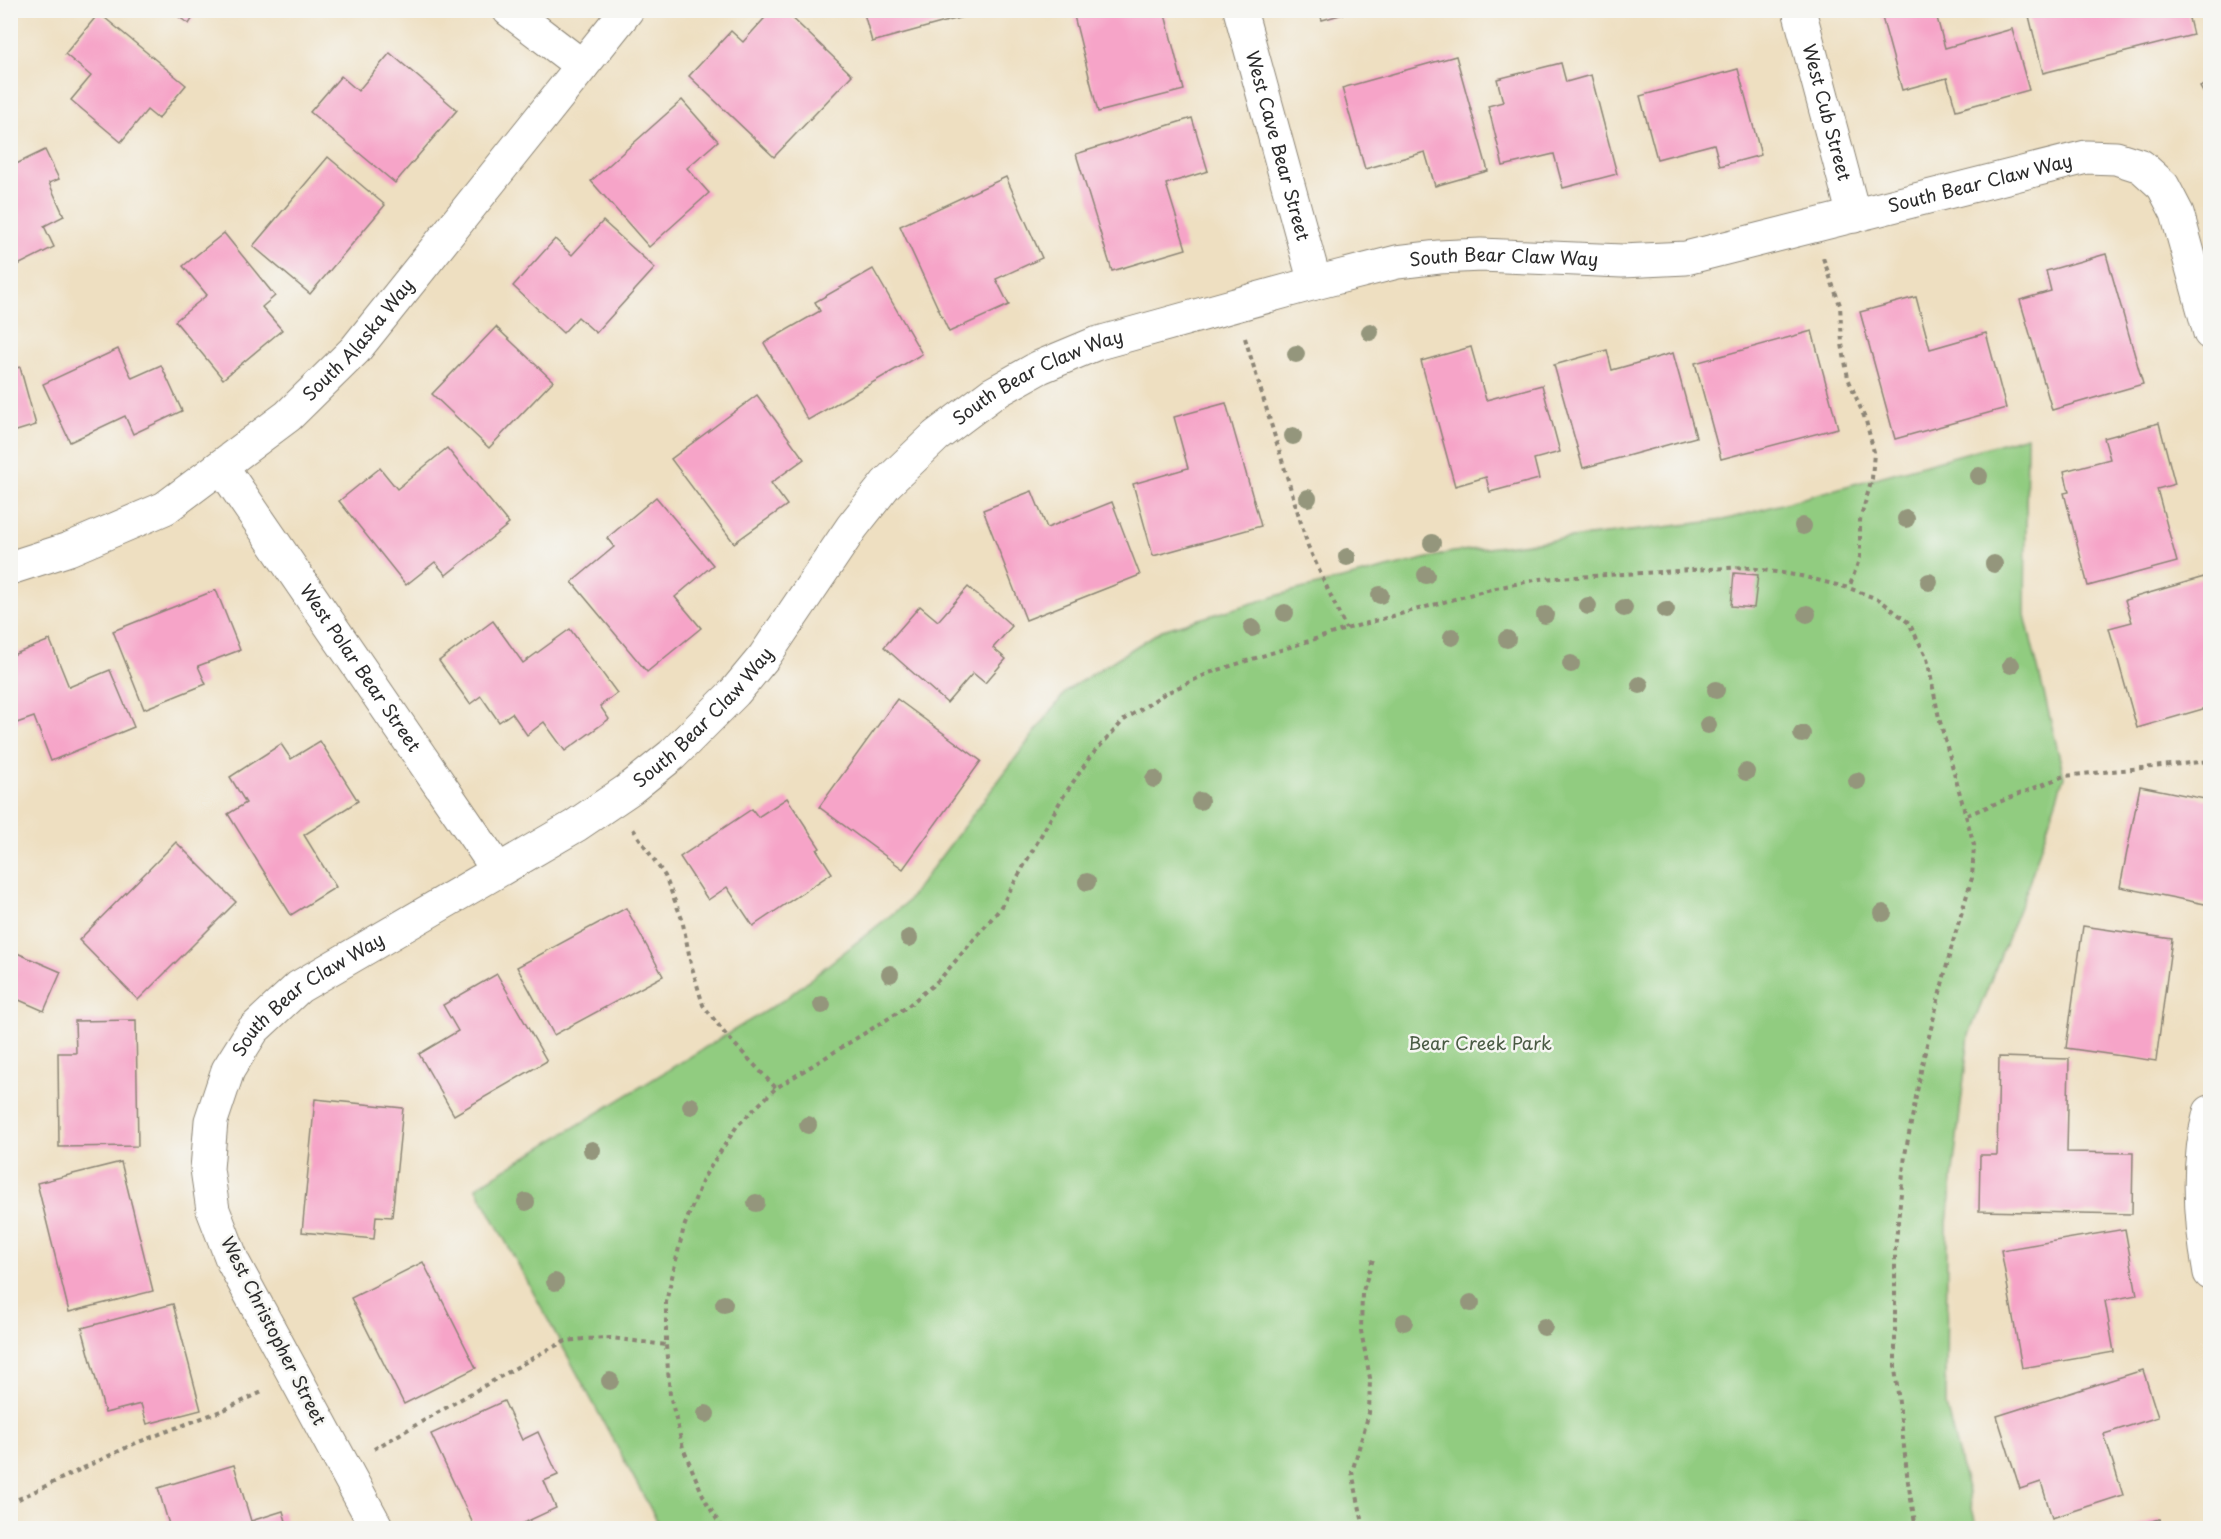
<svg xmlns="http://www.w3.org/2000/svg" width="2221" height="1539" font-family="'Playpen Sans',sans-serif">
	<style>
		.green { fill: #91cc80; stroke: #5e7c56; stroke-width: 1.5 }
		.building { fill: #f6a4c8 }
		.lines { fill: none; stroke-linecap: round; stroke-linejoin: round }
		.minor-casing { stroke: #8c8576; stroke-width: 35 }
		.path { stroke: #8c8576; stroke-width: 4; stroke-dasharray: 4.5 4.5; stroke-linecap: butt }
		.minor { stroke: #fff; stroke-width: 33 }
		.tree { fill: #94967c }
		.labels { text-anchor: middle; stroke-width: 5; stroke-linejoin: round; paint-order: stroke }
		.street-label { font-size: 18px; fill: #2b2b2b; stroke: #f6f6f2 }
		.park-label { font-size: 18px; fill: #4a5b44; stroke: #f6f6f2 }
	</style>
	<rect width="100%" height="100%" fill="#f6f6f2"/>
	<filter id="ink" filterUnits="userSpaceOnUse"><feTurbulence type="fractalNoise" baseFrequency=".0167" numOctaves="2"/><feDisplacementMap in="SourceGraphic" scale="12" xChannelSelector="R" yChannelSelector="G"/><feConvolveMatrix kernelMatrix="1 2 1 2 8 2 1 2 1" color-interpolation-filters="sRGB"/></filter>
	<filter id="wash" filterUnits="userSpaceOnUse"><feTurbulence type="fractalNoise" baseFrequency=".008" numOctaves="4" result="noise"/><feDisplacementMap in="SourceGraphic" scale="24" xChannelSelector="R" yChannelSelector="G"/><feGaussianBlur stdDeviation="1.35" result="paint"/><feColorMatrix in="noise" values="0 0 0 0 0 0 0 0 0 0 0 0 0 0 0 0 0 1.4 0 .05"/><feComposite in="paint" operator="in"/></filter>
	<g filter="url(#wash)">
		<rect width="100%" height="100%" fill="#eedfc1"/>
		<polygon class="green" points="2027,436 2025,615 2064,776 2027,889 1969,1035 1947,1223 1946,1406 1977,1528 661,1528 476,1187 785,999 906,903 1067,690 1162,630 1293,591 1453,552 1724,520"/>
		<g id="blocks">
			<g class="building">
				<polygon points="169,10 198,10 189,24"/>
				<polygon points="772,10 784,10 852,75 774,157 689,76 731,31 743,42"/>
				<polygon points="863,10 973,10 974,14 872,42"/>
				<polygon points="1077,10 1164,10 1184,90 1098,112 1073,12"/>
				<polygon points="1319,10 1354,10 1354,11 1322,20"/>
				<polygon points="1880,10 1935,10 1945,48 2012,29 2029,90 1956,110 1947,78 1902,90"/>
				<polygon points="2041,10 2187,10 2193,35 2043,73 2029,16 2042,13"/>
				<polygon points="99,13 186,85 158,119 147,110 121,142 71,100 91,76 65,54"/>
				<polygon points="390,53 457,110 395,183 310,112 341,76 358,91"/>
				<polygon points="1456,56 1488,171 1435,186 1425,152 1365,169 1342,88"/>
				<polygon points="1561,63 1566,82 1591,75 1617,174 1563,188 1554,154 1503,166 1488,106 1503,102 1497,79"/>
				<polygon points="1738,69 1761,155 1720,166 1714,144 1657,159 1640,96"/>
				<polygon points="2210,81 2210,104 2200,87"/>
				<polygon points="682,100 718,141 687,168 709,193 649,247 591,181"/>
				<polygon points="1192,118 1208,171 1166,184 1186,249 1112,271 1076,154"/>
				<polygon points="45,150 59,179 49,183 64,216 44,226 54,247 10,269 10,167"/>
				<polygon points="328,157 385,205 310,294 253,246"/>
				<polygon points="1006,177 1042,258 996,279 1009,305 949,332 900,226"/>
				<polygon points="603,221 655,268 596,333 578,317 563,333 513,286 555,239 572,255"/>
				<polygon points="224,233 275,296 262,307 282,330 223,379 175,321 207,295 183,266"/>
				<polygon points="2106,254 2143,384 2052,410 2020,300 2051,291 2046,271"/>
				<polygon points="873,269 922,354 808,420 764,343 820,311 815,302"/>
				<polygon points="1916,297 1930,349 1986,333 2006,408 1895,439 1860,312"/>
				<polygon points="496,327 553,381 489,448 432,394"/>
				<polygon points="1812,331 1838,428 1721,459 1695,363"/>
				<polygon points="1471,347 1486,400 1542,385 1560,452 1534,459 1539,479 1490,492 1486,477 1455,486 1421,361"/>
				<polygon points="118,349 132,378 161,365 182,411 133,434 125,416 70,442 43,384"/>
				<polygon points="1607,350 1612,370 1673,353 1696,437 1583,468 1554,365"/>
				<polygon points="20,367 36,425 10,433 10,370"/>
				<polygon points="757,395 804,459 771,483 787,505 734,543 671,459"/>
				<polygon points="1226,403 1261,526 1153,556 1133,484 1188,468 1174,417"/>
				<polygon points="2159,423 2175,484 2157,489 2177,562 2088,586 2064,493 2069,492 2064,471 2110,459 2104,438"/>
				<polygon points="447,448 509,524 446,575 435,562 406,585 339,501 380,468 397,489"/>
				<polygon points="1032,491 1047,528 1112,502 1140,575 1026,620 983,510"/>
				<polygon points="656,497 713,565 675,597 701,628 647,672 572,582 614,547 607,538"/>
				<polygon points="1734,573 1758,575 1754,608 1731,606"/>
				<polygon points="2204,577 2210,602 2210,707 2137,728 2109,628 2132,622 2125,600"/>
				<polygon points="968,587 1012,626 993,648 1006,659 985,683 973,673 947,703 884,647 920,606 938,621"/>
				<polygon points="216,590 240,650 198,666 206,684 144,709 113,631"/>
				<polygon points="493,621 523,663 570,629 617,693 600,706 609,719 565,751 544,722 527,735 512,713 499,722 481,696 470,704 439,661"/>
				<polygon points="50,640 69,687 110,670 134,727 51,761 34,717 14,724 10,715 10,656"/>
				<polygon points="897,699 981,761 903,869 819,807"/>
				<polygon points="320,741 358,801 304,835 336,887 291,915 228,814 246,803 230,777 281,744 291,759"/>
				<polygon points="2140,786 2210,800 2210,905 2120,887"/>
				<polygon points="787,798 820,848 817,850 832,873 753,926 727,887 708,900 680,857 752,809 758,817"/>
				<polygon points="176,842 236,902 138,1000 79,940"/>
				<polygon points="626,908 663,976 554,1035 517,967"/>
				<polygon points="2083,926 2172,939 2156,1061 2066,1048"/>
				<polygon points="10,950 61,972 44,1011 10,996"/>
				<polygon points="497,974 547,1061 454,1115 419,1054 458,1031 443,1005"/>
				<polygon points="136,1020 138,1146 59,1147 58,1053 76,1053 75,1021"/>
				<polygon points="1999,1057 2069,1059 2067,1152 2133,1153 2132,1214 1979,1211 1980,1155 1997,1155"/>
				<polygon points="315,1099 403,1108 392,1217 376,1216 374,1239 302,1232"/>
				<polygon points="121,1162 153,1291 69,1312 37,1183"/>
				<polygon points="2125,1229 2137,1295 2105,1301 2114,1352 2022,1368 2001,1250"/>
				<polygon points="423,1262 476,1368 404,1404 351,1298"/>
				<polygon points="173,1304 201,1410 147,1424 141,1404 105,1413 82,1328"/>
				<polygon points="2143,1370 2158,1417 2104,1434 2123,1495 2052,1518 2041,1482 2020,1489 1997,1416"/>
				<polygon points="504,1401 522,1440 538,1432 558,1475 544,1481 556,1508 513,1528 475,1528 431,1434"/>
				<polygon points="234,1465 251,1521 283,1511 288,1528 170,1528 158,1488"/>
				<polygon points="2160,1519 2162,1528 2127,1528"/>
			</g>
		</g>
	</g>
	<g filter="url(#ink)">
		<use href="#blocks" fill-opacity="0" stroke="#8c8576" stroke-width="1.5"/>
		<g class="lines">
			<defs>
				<g id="minor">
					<polyline points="509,10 582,66"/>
					<path id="s1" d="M1240 10 1315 283"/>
					<path id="s2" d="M1799 10 1854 216"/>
					<path id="s3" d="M222 467 498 870"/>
					<path id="s4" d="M10 568 69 549 165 508 288 416 355 350 627 10"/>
					<path d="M2210 1112C2196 1165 2200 1220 2210 1273"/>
					<path id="s5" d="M377 1528 233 1262 213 1210 207 1169 211 1121 228 1070 253 1030 299 987 575 826 631 788 672 755 735 692 764 657 852 527 886 484 936 436 992 394 1040 367 1095 344 1315 283 1397 262 1439 257 1481 255 1622 261 1686 258 2086 157 2116 158 2141 166 2163 186 2177 213 2210 333"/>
				</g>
			</defs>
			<use href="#minor" class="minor-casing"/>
			<g class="path">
				<polyline points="1823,258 1840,305 1842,344 1848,378 1866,421 1874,452 1872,479 1860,520 1860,557 1849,588"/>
				<polyline points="1245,338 1308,546 1346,629"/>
				<polyline points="1967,815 2064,776 2210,761"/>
				<polyline points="633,829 665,876 682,919 691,964 703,1005 726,1035 776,1088"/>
				<polyline points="374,1449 545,1351 566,1341 584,1339 611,1338 666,1345"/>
				<polyline points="10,1503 136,1443 226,1409 262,1392"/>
				<polyline points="722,1528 705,1500 683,1448 670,1395 666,1345 666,1302 684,1227 704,1177 737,1126 776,1088 907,1007 940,979 999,910 1061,800 1090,757 1124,720 1164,694 1209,673 1346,629 1491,589 1540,579 1744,567 1801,576 1849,588 1880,600 1909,623 1927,658 1939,718 1974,845 1972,878 1952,945 1923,1060 1905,1155 1895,1250 1895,1368 1908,1482 1916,1528"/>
				<polyline points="1364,1528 1352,1472 1369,1413 1370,1378 1361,1331 1362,1294 1373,1259"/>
			</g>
			<use href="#minor" class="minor"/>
		</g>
		<g class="tree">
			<circle cx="1370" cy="332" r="9"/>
			<circle cx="1296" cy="354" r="9"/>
			<circle cx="1293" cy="436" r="9"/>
			<circle cx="1979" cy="476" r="9"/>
			<circle cx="1308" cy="498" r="9"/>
			<circle cx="1906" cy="519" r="9"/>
			<circle cx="1803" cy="526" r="9"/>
			<circle cx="1432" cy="543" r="9"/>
			<circle cx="1347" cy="557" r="9"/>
			<circle cx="1994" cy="564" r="9"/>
			<circle cx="1426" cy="575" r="9"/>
			<circle cx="1929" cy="582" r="9"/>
			<circle cx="1380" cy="595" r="9"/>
			<circle cx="1588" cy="606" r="9"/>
			<circle cx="1624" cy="608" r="9"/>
			<circle cx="1666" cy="610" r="9"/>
			<circle cx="1285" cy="613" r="9"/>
			<circle cx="1807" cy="614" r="9"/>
			<circle cx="1545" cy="615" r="9"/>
			<circle cx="1252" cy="628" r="9"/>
			<circle cx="1452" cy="637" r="9"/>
			<circle cx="1507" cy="639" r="9"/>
			<circle cx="1571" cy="664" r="9"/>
			<circle cx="2011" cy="665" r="9"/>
			<circle cx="1640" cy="685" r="9"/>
			<circle cx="1716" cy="690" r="9"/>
			<circle cx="1708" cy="725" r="9"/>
			<circle cx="1802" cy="734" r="9"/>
			<circle cx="1746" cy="772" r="9"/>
			<circle cx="1154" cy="779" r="9"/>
			<circle cx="1857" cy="781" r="9"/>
			<circle cx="1200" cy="801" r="9"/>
			<circle cx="1087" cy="882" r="9"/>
			<circle cx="1883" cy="913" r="9"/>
			<circle cx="909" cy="938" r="9"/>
			<circle cx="890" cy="974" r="9"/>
			<circle cx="822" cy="1005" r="9"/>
			<circle cx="691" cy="1106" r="9"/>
			<circle cx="808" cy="1125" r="9"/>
			<circle cx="592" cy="1150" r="9"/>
			<circle cx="526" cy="1202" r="9"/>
			<circle cx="756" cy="1203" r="9"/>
			<circle cx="555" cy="1282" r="9"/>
			<circle cx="1471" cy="1303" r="9"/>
			<circle cx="724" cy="1304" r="9"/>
			<circle cx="1404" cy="1322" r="9"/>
			<circle cx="1544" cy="1327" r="9"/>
			<circle cx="610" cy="1381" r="9"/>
			<circle cx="706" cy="1414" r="9"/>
		</g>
	</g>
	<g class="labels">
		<g class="street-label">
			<text dy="6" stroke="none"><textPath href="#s2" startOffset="106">West Cub Street</textPath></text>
			<text dy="6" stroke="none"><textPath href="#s1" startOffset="141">West Cave Bear Street</textPath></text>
			<text dy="6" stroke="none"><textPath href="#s5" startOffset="2558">South Bear Claw Way</textPath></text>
			<text dy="6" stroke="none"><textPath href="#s5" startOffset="2072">South Bear Claw Way</textPath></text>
			<text dy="6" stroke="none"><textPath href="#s4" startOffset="424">South Alaska Way</textPath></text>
			<text dy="6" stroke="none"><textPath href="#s5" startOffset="1586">South Bear Claw Way</textPath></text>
			<text dy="6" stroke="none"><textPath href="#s3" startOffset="244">West Polar Bear Street</textPath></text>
			<text dy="6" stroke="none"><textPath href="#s5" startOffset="1100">South Bear Claw Way</textPath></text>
			<text dy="6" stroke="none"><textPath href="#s5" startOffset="614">South Bear Claw Way</textPath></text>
			<text transform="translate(273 1331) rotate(63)" y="6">West Christopher Street</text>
		</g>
		<g class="park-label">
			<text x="1480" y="1050">Bear Creek Park</text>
		</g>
	</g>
	<rect width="2221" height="1539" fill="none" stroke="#f6f6f2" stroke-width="36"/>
</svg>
